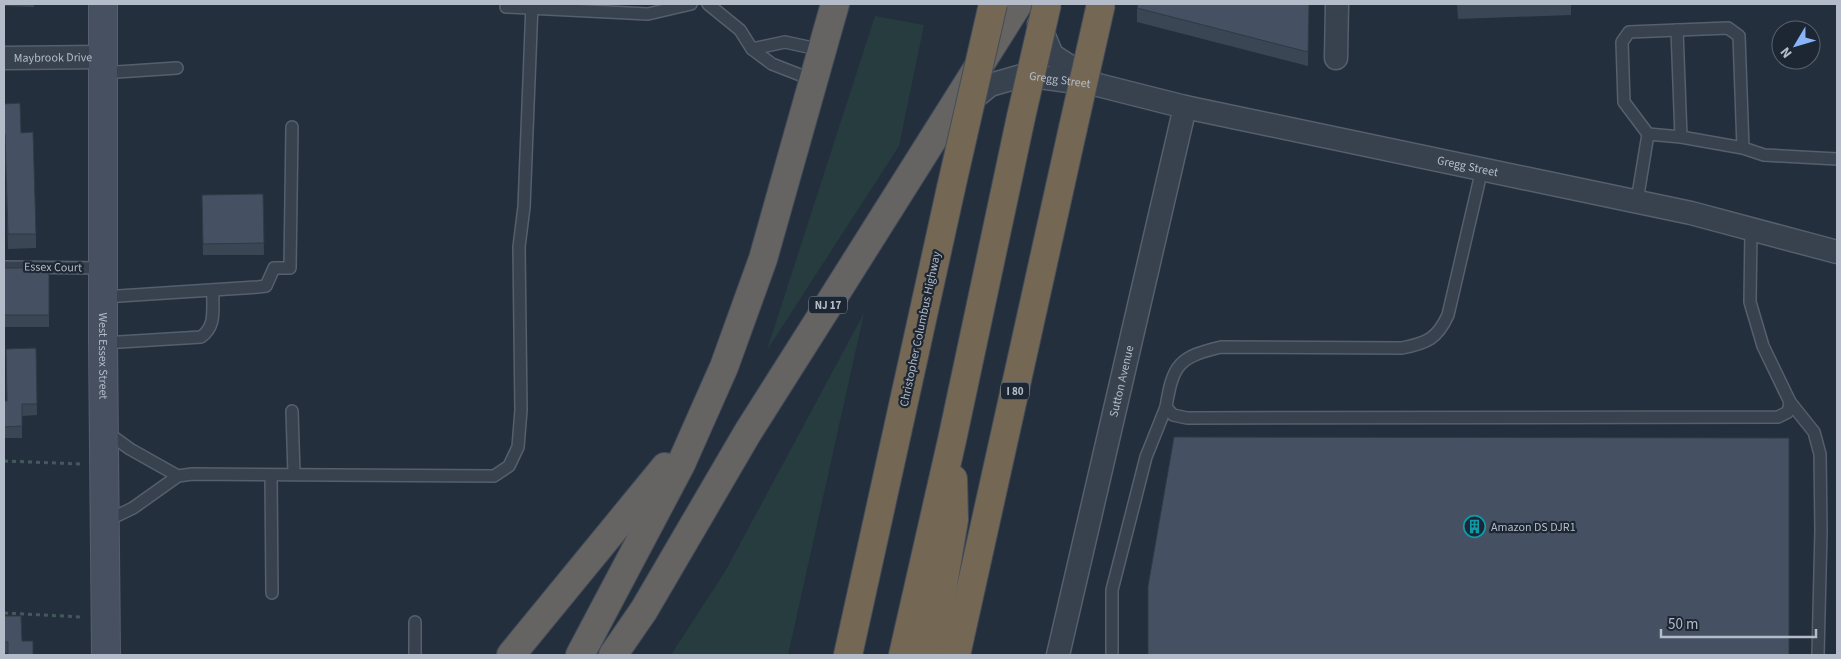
<svg xmlns="http://www.w3.org/2000/svg" width="1841" height="659" font-family="'Source Sans 3',sans-serif">
	<style>
		.green { fill: #263c3f }
		.lines { fill: none; stroke-linecap: round; stroke-linejoin: round }
		.service-casing { stroke: #565f6c; stroke-width: 14 }
		.minor-casing { stroke: #565f6c; stroke-width: 25 }
		.secondary-casing { stroke: #565f6c; stroke-width: 30 }
		.trunk-casing { stroke: #434c59; stroke-width: 30 }
		.motorway-casing { stroke: #434c59; stroke-width: 30 }
		.path { stroke: #44595c; stroke-width: 3; stroke-dasharray: 4 4; stroke-linecap: butt }
		.service { stroke: #38414e; stroke-width: 11 }
		.minor { stroke: #38414e; stroke-width: 22 }
		.secondary { stroke: #465061; stroke-width: 28 }
		.trunk { stroke: #656462; stroke-width: 28 }
		.motorway { stroke: #746855; stroke-width: 28 }
		.motorway-bridge-casing { stroke: #434c59; stroke-width: 30; stroke-linecap: butt }
		.motorway-bridge { stroke: #746855; stroke-width: 28 }
		.wall { fill: #3b4654 }
		.building { fill: #455162; stroke: #303945 }
		.labels { text-anchor: middle; stroke-width: 4.5; stroke-linejoin: round; paint-order: stroke }
		.shield { fill: #1d2633; stroke: #878f9c; stroke-width: 1 }
		.shield-label { font-size: 11px; font-weight: bold; fill: #b4bcc9 }
		.street-label { font-size: 12px; fill: #b4bcc9; stroke: #1d2633 }
		.poi-label { font-size: 12px; fill: #b4bcc9; stroke: #1d2633; text-anchor: start }
	</style>
	<rect width="100%" height="100%" fill="#242f3e"/>
	<g class="green">
		<polygon points="875,16 924,25 899,146 767,350"/>
		<polygon points="864,313 788,655 671,655 726,570"/>
	</g>
	<g class="lines">
		<defs>
			<g id="service">
				<polyline points="708,4 740,30 752,49 772,64 813,80"/>
				<polyline points="506,7 648,14 691,4"/>
				<polyline points="1677,30 1681,137"/>
				<polyline points="752,49 785,42 822,50"/>
				<polyline points="102,73 177,68"/>
				<polyline points="1648,134 1681,137 1743,148"/>
				<path d="M1482 169 1448 315C1437 339 1427 343 1402 348L1221 347C1179 357 1173 364 1166 407L1173 415 1187 418 1778 417 1788 412 1790 402 1763 346 1750 302 1751 229"/>
				<polyline points="1637,201 1648,134 1624,102 1622,42 1629,32 1728,28 1739,36 1743,148 1764,155 1837,159"/>
				<polyline points="4,267 103,268"/>
				<polyline points="103,297 258,287 266,286 274,268 290,268 292,127"/>
				<path d="M103 343 201 337C217 326 212 308 213 290"/>
				<polyline points="1790,402 1814,432 1820,454 1821,530 1818,655"/>
				<polyline points="292,411 294,474"/>
				<polyline points="105,431 130,449 178,476"/>
				<polyline points="271,475 272,593"/>
				<polyline points="106,521 133,508 178,476 192,474 494,476 509,466 518,447 521,410 519,247 524,207 532,4"/>
				<polyline points="415,622 415,655"/>
				<polyline points="1112,655 1112,590 1146,457 1166,407"/>
			</g>
			<g id="minor">
				<polyline points="1039,24 1052,55 1093,82"/>
				<path id="s1" d="M4 58 102 57"/>
				<polyline points="1336,58 1337,4"/>
				<path id="s2" d="M964 106 990 85 1025 75 1098 85 1185 107 1691 213 1837 252"/>
				<path id="s3" d="M1058 655 1185 107"/>
			</g>
			<g id="secondary">
				<path id="s4" d="M103 4V343L106 655"/>
			</g>
			<g id="trunk">
				<polyline points="511,655 665,467"/>
				<polyline points="580,655 681,464 724,367 763,259 835,4"/>
				<polyline points="613,655 644,610 748,432 824,312 1018,4"/>
			</g>
			<g id="motorway">
				<polyline points="848,655 951,188"/>
				<polyline points="903,655 952,440 1021,117"/>
				<polyline points="931,655 954,520 953,479"/>
				<polyline points="956,655 1073,128"/>
			</g>
		</defs>
		<use href="#service" class="service-casing"/>
		<use href="#minor" class="minor-casing"/>
		<use href="#secondary" class="secondary-casing"/>
		<use href="#trunk" class="trunk-casing"/>
		<use href="#motorway" class="motorway-casing"/>
		<g class="path">
			<polyline points="4,461 81,464"/>
			<polyline points="4,613 82,617"/>
		</g>
		<use href="#service" class="service"/>
		<use href="#minor" class="minor"/>
		<use href="#secondary" class="secondary"/>
		<use href="#trunk" class="trunk"/>
		<use href="#motorway" class="motorway"/>
		<defs>
			<g id="motorway-bridge">
				<polyline points="1021,117 1047,4"/>
				<polyline points="1073,128 1101,4"/>
				<polyline points="951,188 993,4"/>
			</g>
		</defs>
		<use href="#motorway-bridge" class="motorway-bridge-casing"/>
		<use href="#motorway-bridge" class="motorway-bridge"/>
	</g>
	<g class="wall">
		<polygon points="4,4 34,4 34,7 4,6"/>
		<polygon points="1309,4 1308,66 1137,22 1137,8"/>
		<polygon points="1457,4 1571,4 1571,15 1458,19"/>
		<polygon points="4,104 21,133 36,234 36,248 8,249 5,149 4,149"/>
		<polygon points="263,194 264,255 203,255 202,195"/>
		<rect x="4" y="268" width="45" height="59"/>
		<polygon points="36,348 37,415 22,416 22,438 4,438 4,401 7,401"/>
		<polygon points="4,616 21,616 8,653 4,653"/>
	</g>
	<g class="building">
		<polygon points="1138,4 1309,4 1308,52 1137,8"/>
		<polygon points="20,103 21,133 33,132 36,234 8,234 5,134 4,134 4,104"/>
		<polygon points="263,194 264,243 203,244 202,195"/>
		<rect x="4" y="268" width="45" height="47"/>
		<polygon points="36,348 37,404 22,404 22,426 4,427 4,401 7,401 6,349"/>
		<polygon points="1174,437 1789,438 1789,655 1148,655 1148,586"/>
		<polygon points="4,616 21,616 22,641 33,641 33,655 8,655 8,642 4,642"/>
	</g>
	<defs>
		<symbol id="building-ring" viewBox="-11 -11 22 22"><circle r="9.5" fill="#1d2633" stroke="#0f9aa8" stroke-width="1.5"/><path d="M-4-6H4V6H1V3H-1V6H-4ZM-2.5-4.3h1.7v1.8h-1.7ZM.8-4.3h1.7v1.8H.8ZM-2.5-1h1.7V.8h-1.7ZM.8-1h1.7V.8H.8Z" fill="#0f9aa8"/></symbol>
	</defs>
	<g fill-rule="evenodd">
		<use href="#building-ring" x="1462" y="514" width="25" height="25"/>
	</g>
	<g class="labels">
		<g class="shield">
			<rect x="809" y="296.5" width="38" height="17" rx="4"/>
			<rect x="1001" y="382.5" width="28" height="17" rx="4"/>
		</g>
		<g class="shield-label">
			<text x="828" y="309">NJ 17</text>
			<text x="1015" y="395">I 80</text>
		</g>
		<g class="street-label">
			<text dy="4" stroke="none"><textPath href="#s1" startOffset="49">Maybrook Drive</textPath></text>
			<text dy="4" stroke="none"><textPath href="#s2" startOffset="105">Gregg Street</textPath></text>
			<text dy="4" stroke="none"><textPath href="#s2" startOffset="522">Gregg Street</textPath></text>
			<text transform="translate(53 267) rotate(1)" y="4">Essex Court</text>
			<text transform="translate(920 329) rotate(-78)" y="4">Christopher Columbus Highway</text>
			<text dy="4" stroke="none"><textPath href="#s4" startOffset="352">West Essex Street</textPath></text>
			<text dy="4" stroke="none"><textPath href="#s3" startOffset="281">Sutton Avenue</textPath></text>
		</g>
		<g class="poi-label">
			<text x="1491" y="531">Amazon DS DJR1</text>
		</g>
	</g>
	<rect width="1841" height="659" fill="none" stroke="#b4bcc9" stroke-width="10"/>
	<g transform="translate(1796 45) rotate(232)"><circle r="24" fill="#1d2633" stroke="#59626f"/>
	<path d="M0-4L9 19L0 12L-9 19Z" fill="#8ab4f8"/>
	<text y="-8" font-size="14" font-weight="bold" text-anchor="middle" fill="#b4bcc9">N</text>
	</g>
	<path d="M1661 629v8h155v-8" fill="none" stroke="#b4bcc9" stroke-width="2.5"/>
	<text x="1668" y="629" font-size="15" fill="#b4bcc9" stroke="#1d2633" stroke-width="4" paint-order="stroke">50 m</text>
</svg>
